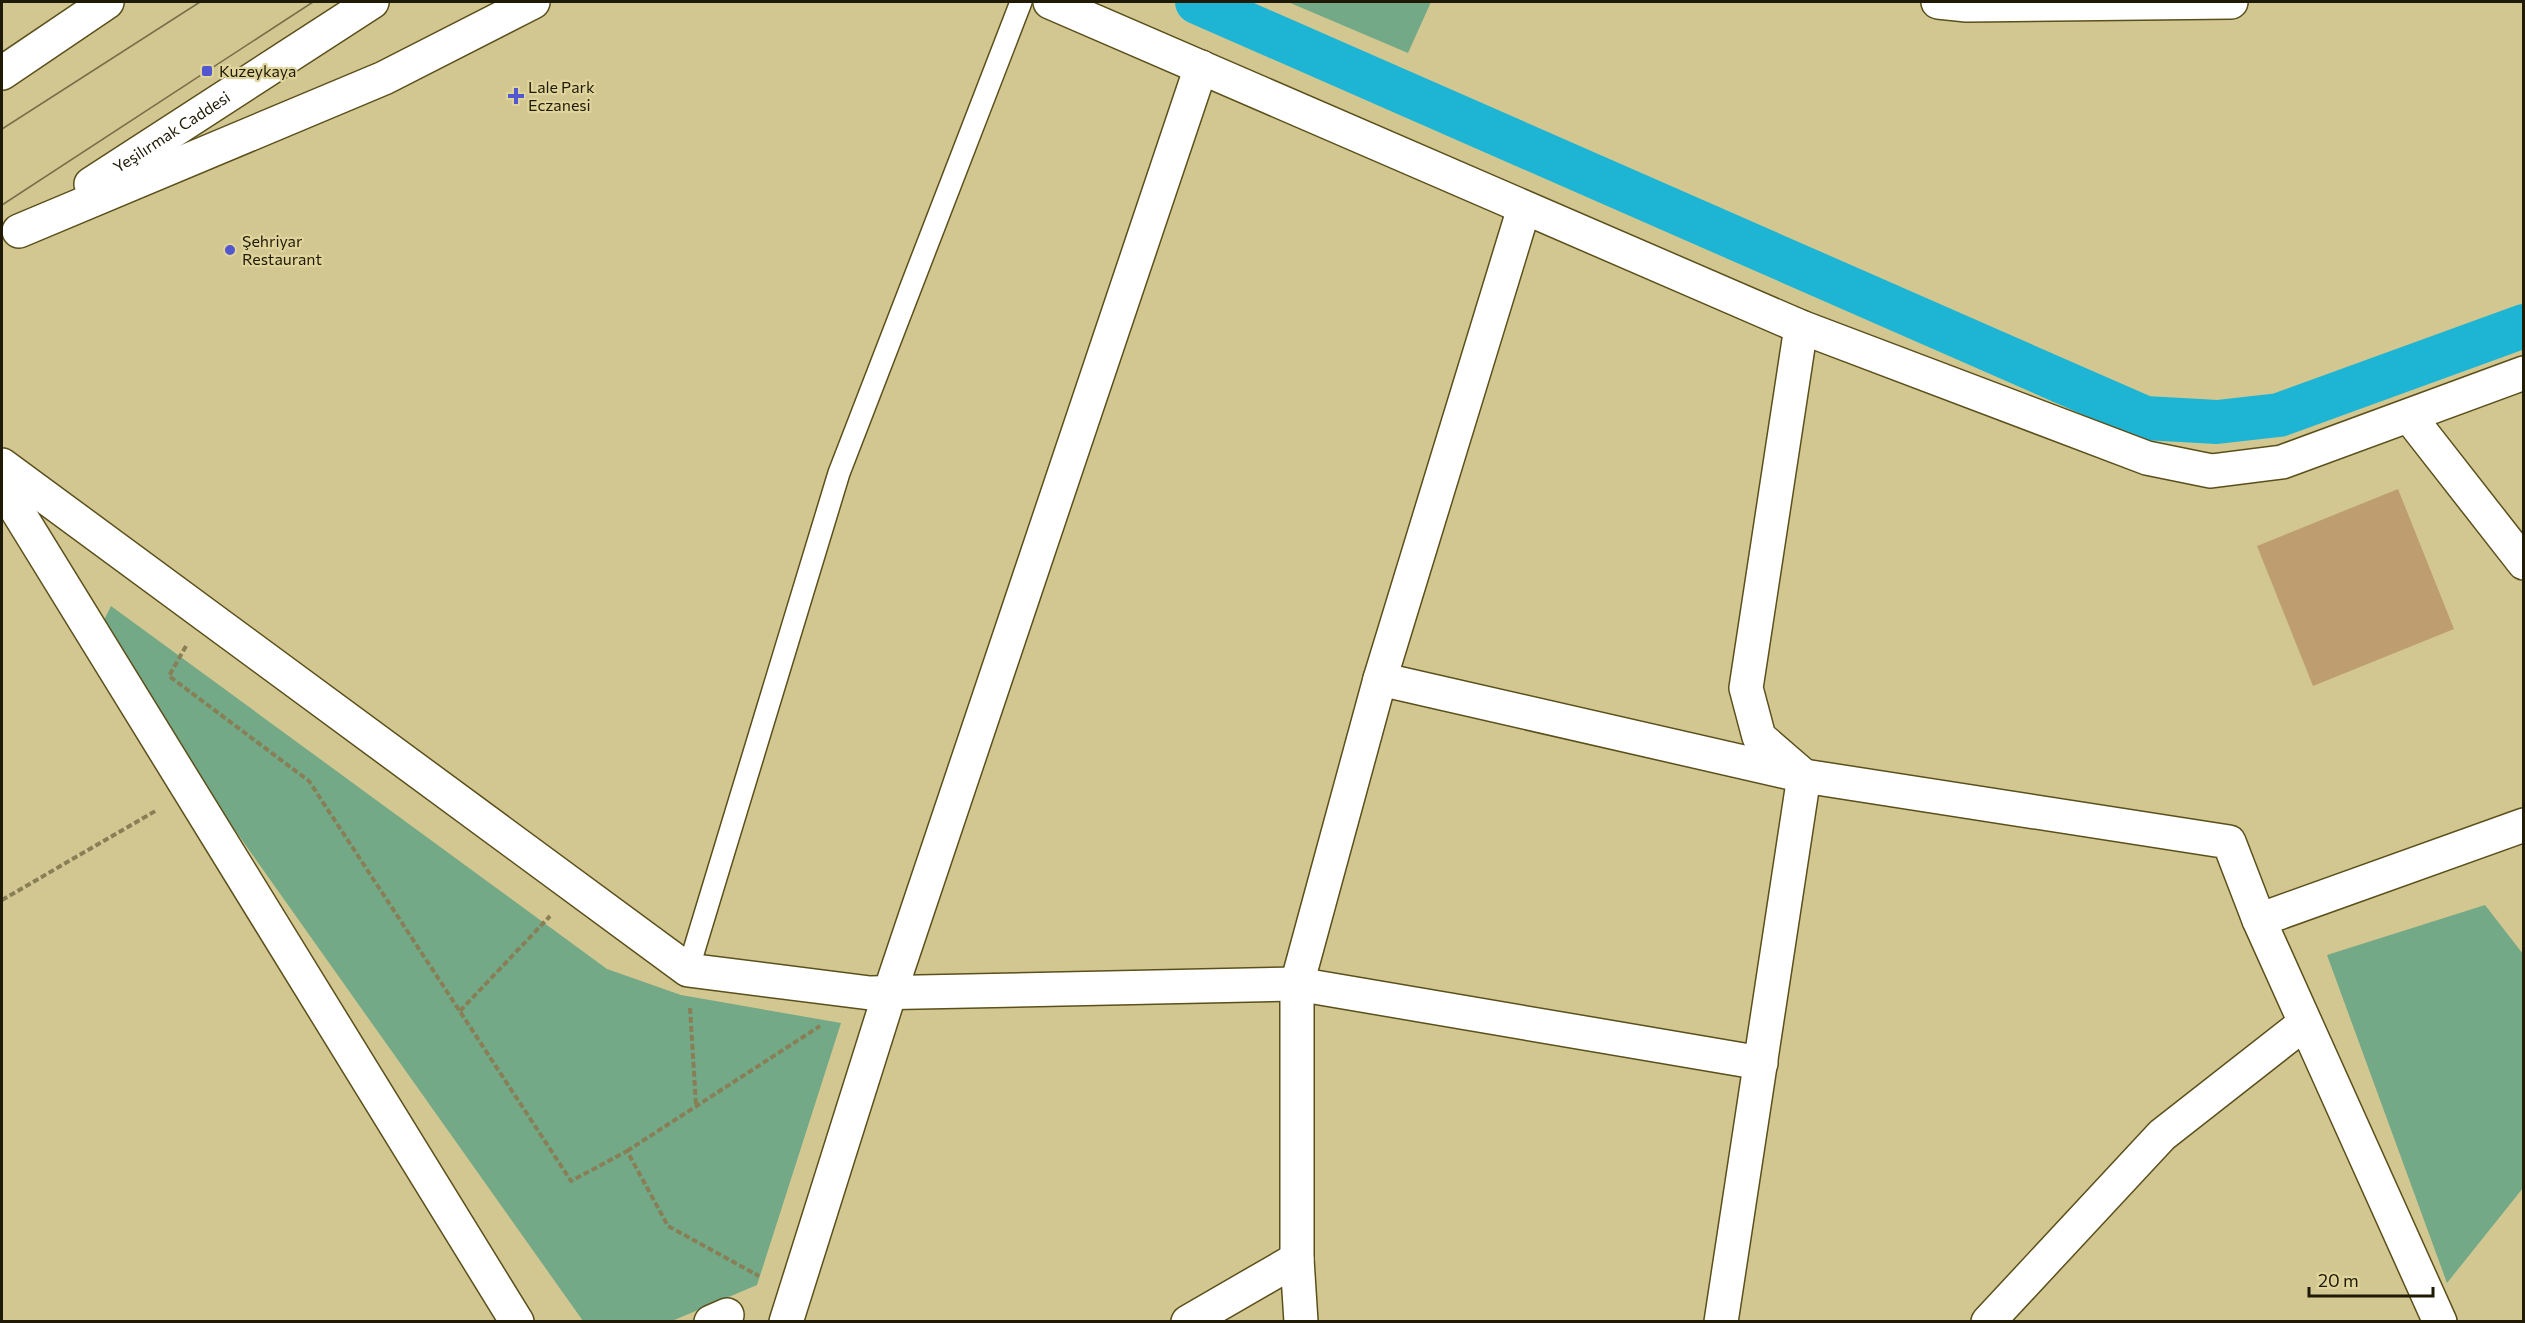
<svg xmlns="http://www.w3.org/2000/svg" width="2525" height="1323" font-family="Commissioner,sans-serif">
	<style>
		.green { fill: #73a987 }
		.lines { fill: none; stroke-linecap: round; stroke-linejoin: round }
		.canal { stroke: #1eb5d4; stroke-width: 44 }
		.building { fill: #be9e70 }
		.lane-casing { stroke: #5b4f1b; stroke-width: 24 }
		.street-casing { stroke: #5b4f1b; stroke-width: 36 }
		.secondary-casing { stroke: #5b4f1b; stroke-width: 36 }
		.primary-casing { stroke: #5b4f1b; stroke-width: 36 }
		.path { stroke: #887f56; stroke-width: 4; stroke-dasharray: 6 3; stroke-linecap: butt }
		.lane { stroke: #fff; stroke-width: 21 }
		.street { stroke: #fff; stroke-width: 33 }
		.secondary { stroke: #fff; stroke-width: 33 }
		.primary { stroke: #fff; stroke-width: 33 }
		.tram { stroke: #78704a; stroke-width: 1.5 }
		.poi-dot { fill: #5357ce; stroke: #e0d49d; stroke-width: 2 }
		.labels { text-anchor: middle; stroke-width: 4.5; stroke-linejoin: round; paint-order: stroke }
		.poi-label { font-size: 16px; fill: #1f1a05; stroke: #e0d49d; text-anchor: start }
		.street-label { font-size: 16px; fill: #1f1a05; stroke: #e0d49d }
	</style>
	<rect width="100%" height="100%" fill="#d3c791"/>
	<g class="green">
		<polygon points="1288,2 1431,2 1408,53"/>
		<polygon points="111,606 607,969 681,995 841,1023 757,1285 672,1321 583,1321 210,795 93,642"/>
		<polygon points="2485,905 2523,954 2523,1188 2447,1283 2327,955"/>
	</g>
	<g class="lines">
		<polyline class="canal" points="1197,2 2145,418 2217,422 2279,415 2524,326"/>
	</g>
	<polygon class="building" points="2398,489 2454,629 2313,686 2257,546"/>
	<g class="lines">
		<defs>
			<polyline id="lane" points="688,970 839,473 1021,2"/>
			<g id="street">
				<polyline points="2409,416 2524,563"/>
				<polyline points="2,465 688,970 870,993 1297,984 1761,1063"/>
				<polyline points="2,486 517,1322"/>
				<polyline points="1380,679 1804,776 2229,842 2259,920 2440,1322"/>
				<polyline points="2259,920 2524,825"/>
				<polyline points="711,1322 727,1315"/>
				<polyline points="786,1322 890,992 1201,67"/>
				<polyline points="1188,1322 1297,1259"/>
				<polyline points="1301,1322 1297,1259 1297,984 1380,679 1524,208"/>
				<polyline points="1721,1322 1804,776 1759,737 1746,688 1801,327"/>
				<polyline points="1988,1322 2162,1135 2305,1023"/>
			</g>
			<g id="secondary">
				<polyline points="1050,2 1801,327 2147,458 2211,471 2282,462 2524,373"/>
				<polyline points="1938,2 1967,5 2231,2"/>
			</g>
			<g id="primary">
				<polyline points="2,73 107,2"/>
				<path id="s1" d="M91 184 372 2"/>
				<polyline points="19,231 384,78 533,2"/>
			</g>
		</defs>
		<use href="#lane" class="lane-casing"/>
		<use href="#street" class="street-casing"/>
		<use href="#secondary" class="secondary-casing"/>
		<use href="#primary" class="primary-casing"/>
		<g class="path">
			<polyline points="186,646 169,676 309,781 571,1181 627,1151 668,1226 759,1276"/>
			<polyline points="2,900 157,810"/>
			<polyline points="690,1008 696,1105"/>
			<polyline points="460,1011 550,916"/>
			<polyline points="627,1151 820,1026"/>
		</g>
		<use href="#lane" class="lane"/>
		<use href="#street" class="street"/>
		<use href="#secondary" class="secondary"/>
		<use href="#primary" class="primary"/>
		<g class="tram">
			<polyline points="2,129 200,2"/>
			<polyline points="2,205 313,2"/>
		</g>
	</g>
	<g class="poi-dot">
		<rect x="201" y="65" width="12" height="12" rx="3"/>
		<path d="M513 87h6v6h6v6h-6v6h-6v-6h-6v-6h6z"/>
		<circle cx="230" cy="250" r="6"/>
	</g>
	<g class="labels">
		<g class="poi-label">
			<text x="219" y="77">Kuzeykaya</text>
			<text x="528" y="93">Lale Park<tspan x="528" dy="18">Eczanesi</tspan></text>
			<text x="242" y="247">Şehriyar<tspan x="242" dy="18">Restaurant</tspan></text>
		</g>
		<g class="street-label">
			<text dy="6" stroke="none"><textPath href="#s1" startOffset="96">Yeşilırmak Caddesi</textPath></text>
		</g>
	</g>
	<rect width="2525" height="1323" fill="none" stroke="#1f1a05" stroke-width="6"/>
	<path d="M2309 1287v9h124v-9" fill="none" stroke="#1f1a05" stroke-width="3"/>
	<text x="2318" y="1287" font-size="18" fill="#1f1a05" stroke="#e0d49d" stroke-width="4.5" paint-order="stroke">20 m</text>
</svg>
